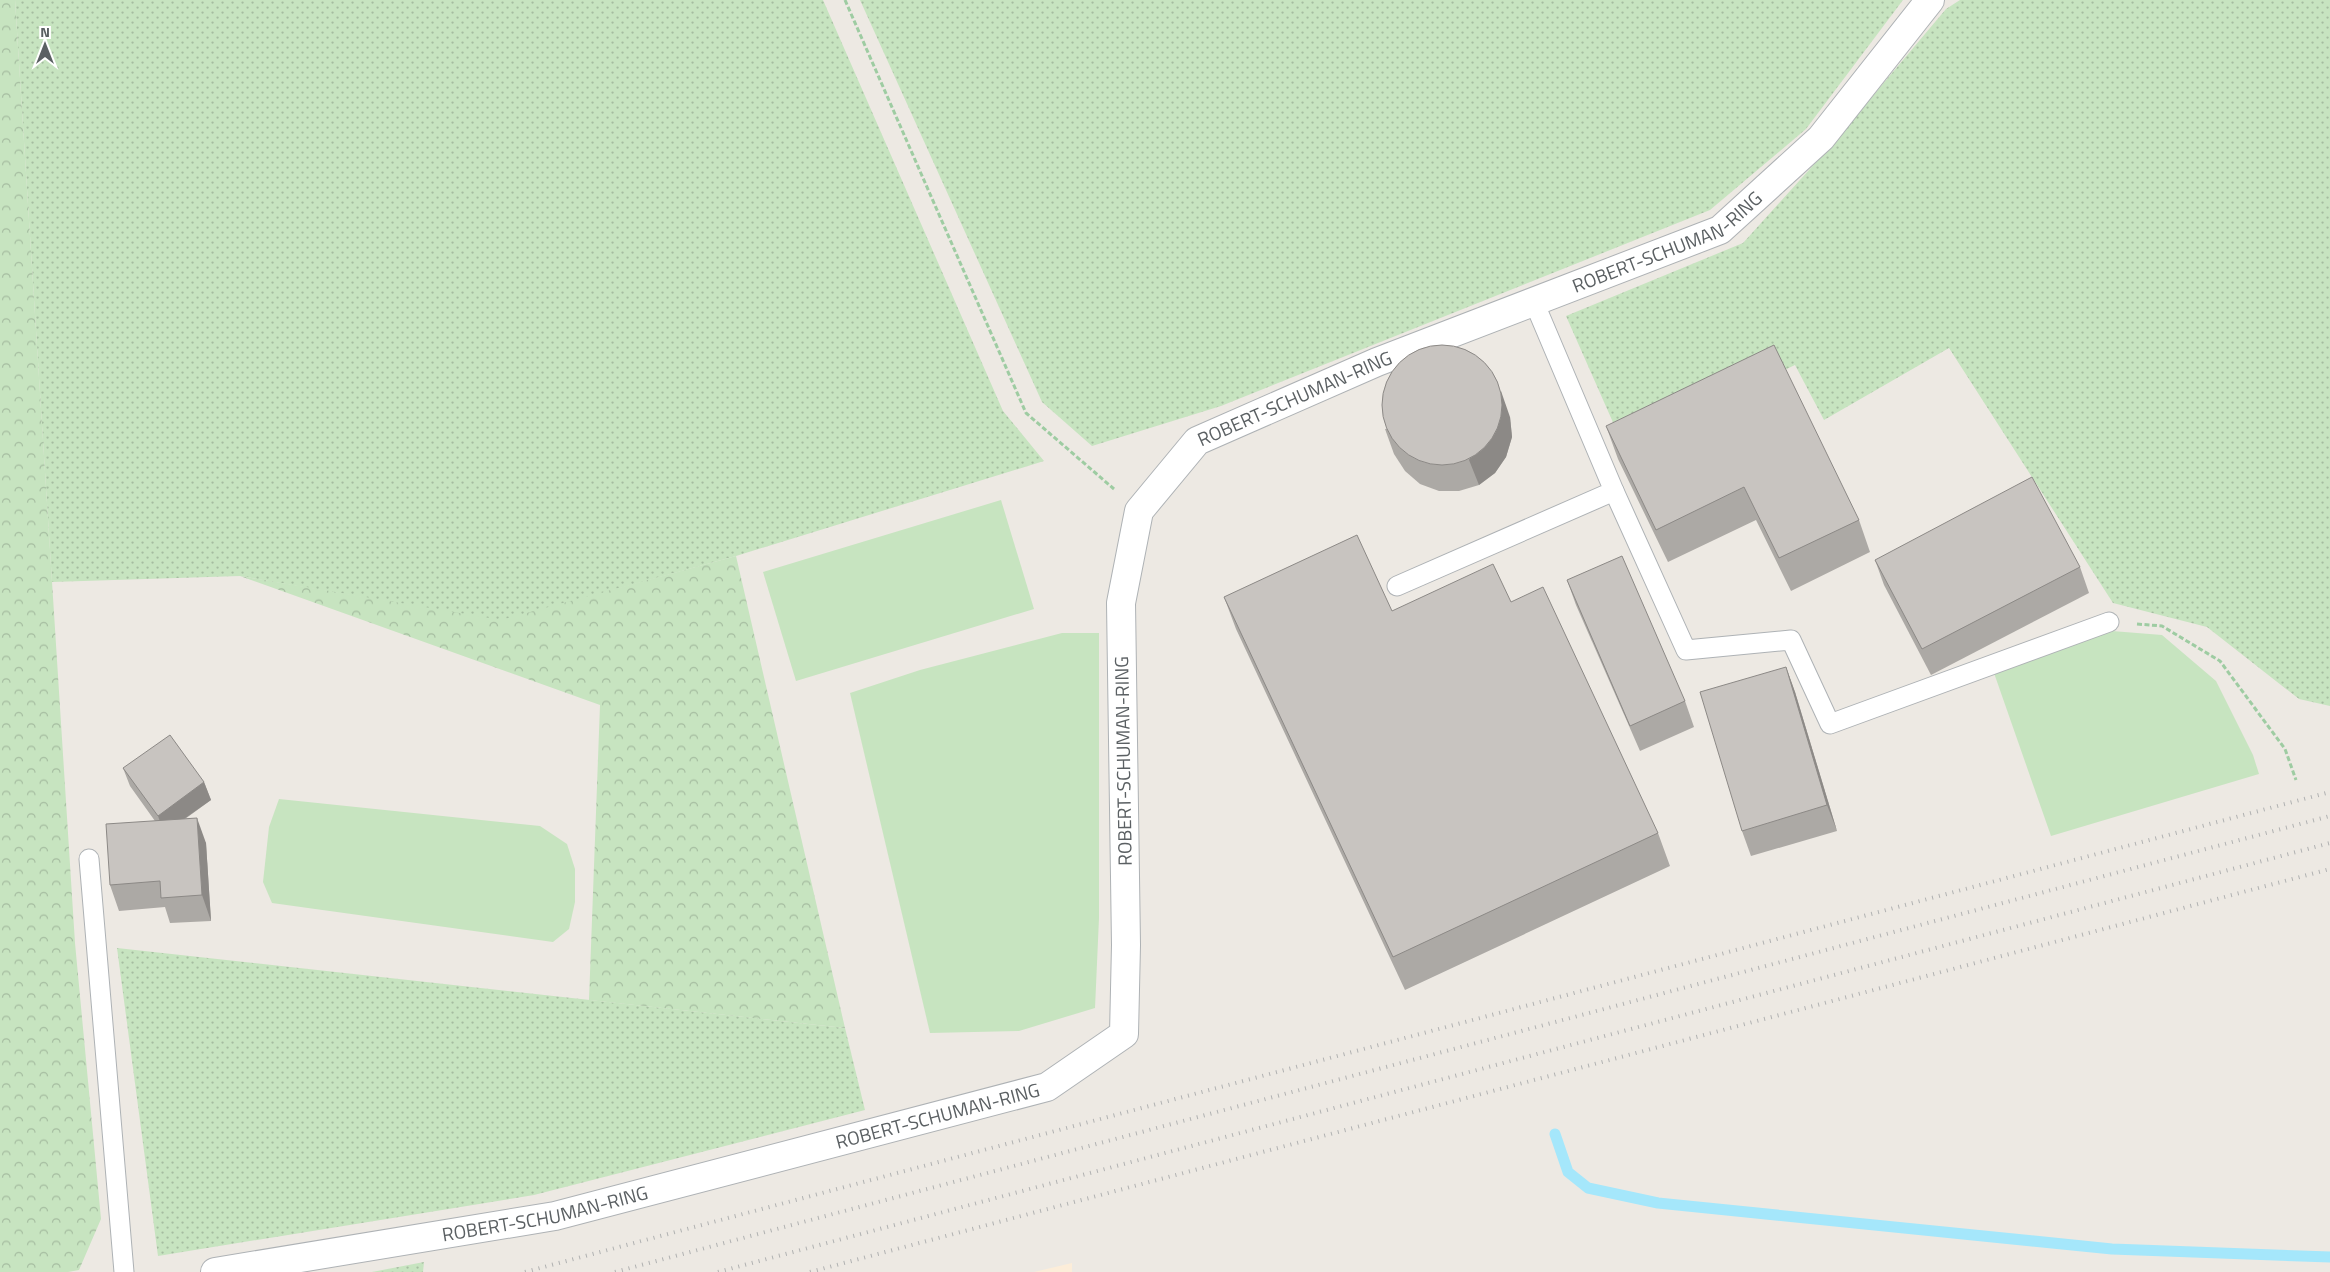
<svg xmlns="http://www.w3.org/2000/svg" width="2330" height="1272" font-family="'Titillium Web',sans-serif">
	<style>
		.commercial { fill: #fcedd9 }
		.grass { fill: url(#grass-dots) }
		.forest { fill: url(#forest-crowns) }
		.pitch { fill: #c7e4c0 }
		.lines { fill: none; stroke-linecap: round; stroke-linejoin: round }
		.stream { stroke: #a5e7fb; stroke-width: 11 }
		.lane-casing { stroke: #aeb2b5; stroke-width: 21 }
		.street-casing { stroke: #aeb2b5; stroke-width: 30 }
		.path { stroke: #9ecca2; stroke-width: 3; stroke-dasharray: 5 2.5; stroke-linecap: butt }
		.lane { stroke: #fff; stroke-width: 19 }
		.street { stroke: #fff; stroke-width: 28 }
		.rail { stroke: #b0b1b1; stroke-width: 4; stroke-dasharray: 1 6; stroke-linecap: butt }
		.wall { fill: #aca9a5 }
		.shaded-wall { fill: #8c8986 }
		.building { fill: #c8c4c0; stroke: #8c8986 }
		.labels { text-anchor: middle; stroke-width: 4.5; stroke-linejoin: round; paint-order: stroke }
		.street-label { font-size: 19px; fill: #5b6063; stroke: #fff }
	</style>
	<defs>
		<pattern id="grass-dots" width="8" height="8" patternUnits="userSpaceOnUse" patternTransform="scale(1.25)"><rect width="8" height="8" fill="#c7e4c0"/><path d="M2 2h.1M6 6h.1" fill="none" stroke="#a5bca0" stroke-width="1.8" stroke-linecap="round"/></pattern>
		<pattern id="forest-crowns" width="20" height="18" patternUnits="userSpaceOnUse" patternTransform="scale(1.25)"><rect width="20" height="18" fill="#c7e4c0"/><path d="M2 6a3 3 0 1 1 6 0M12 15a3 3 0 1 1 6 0" fill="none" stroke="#a5bca0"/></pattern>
	</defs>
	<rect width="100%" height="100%" fill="#ede9e3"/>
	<polygon class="commercial" points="1072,1263 1072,1272 1034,1272"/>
	<g class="grass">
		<polygon points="15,0 823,0 1003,411 1044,461 736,556 501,621 240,576 52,582"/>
		<polygon points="860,0 1903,0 1806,129 1710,210 1221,406 1092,446 1042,402"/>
		<polygon points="1960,0 2330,0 2330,706 2299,699 2207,627 2113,603 1949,348 1824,420 1795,365 1623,445 1566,316 1743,243 1828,149 1946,9"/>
		<polygon points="117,948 845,1028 865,1110 534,1195 158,1256"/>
		<polygon points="424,1262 423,1272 372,1272"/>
	</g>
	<g class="forest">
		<polygon points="0,0 15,0 75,943 101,1219 79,1270 68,1272 0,1272"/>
		<polygon points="736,556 845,1028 589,1000 600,705 240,576 501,620"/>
	</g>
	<g class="pitch">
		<polygon points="1001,500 1034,609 796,681 763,572"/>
		<polygon points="2112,631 2162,635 2216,681 2253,755 2259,774 2051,836 1994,673"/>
		<polygon points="1062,633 1099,633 1099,918 1095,1008 1019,1031 930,1033 850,693 920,670"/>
		<polygon points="279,799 540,826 567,844 575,869 575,902 569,929 553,942 272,903 263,882 269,827"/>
	</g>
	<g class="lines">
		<polyline class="stream" points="1555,1134 1568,1172 1588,1188 1658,1203 2112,1249 2330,1257"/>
		<defs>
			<g id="lane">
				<polyline points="1614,491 1686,650 1791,640 1830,724 2109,622"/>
				<polyline points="1397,586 1614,491 1534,302"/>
				<polyline points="89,859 124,1272"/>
			</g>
			<g id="street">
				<path id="s1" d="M215 1272 555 1216 1047 1087 1124 1034 1126 945 1121 603 1139 511 1197 441 1377 362 1720 230 1821 138 1930 0"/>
			</g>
		</defs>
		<use href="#lane" class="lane-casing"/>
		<use href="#street" class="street-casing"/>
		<g class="path">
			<polyline points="845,0 1026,413 1114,489"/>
			<polyline points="2137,624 2162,626 2220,661 2285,749 2296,780"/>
		</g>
		<use href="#lane" class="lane"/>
		<use href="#street" class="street"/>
		<g class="rail">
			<polyline points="525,1272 2330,792"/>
			<polyline points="615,1272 2330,816"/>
			<polyline points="718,1272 2330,843"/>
			<polyline points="810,1272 2330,869"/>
		</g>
	</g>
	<g class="wall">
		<polygon points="1510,417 1512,437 1506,457 1495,473 1479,485 1459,491 1439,491 1420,484 1405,471 1394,454 1385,429"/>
		<polygon points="1606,426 1859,520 1870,552 1791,591 1756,520 1668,562 1618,459"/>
		<polygon points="1875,560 2080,567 2089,593 1931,675 1884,585"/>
		<polygon points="1567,580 1685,701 1694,727 1640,751 1576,605"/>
		<polygon points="1224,597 1392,611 1511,602 1658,833 1670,866 1405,990 1236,629"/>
		<polygon points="1786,667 1795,692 1837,831 1751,856 1742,831"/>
		<polygon points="123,768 204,782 211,800 185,819 206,843 211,921 170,923 165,907 119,911 110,885 155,821 130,786"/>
	</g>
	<g class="shaded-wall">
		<polygon points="1501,391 1510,417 1512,437 1506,457 1495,473 1479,485 1469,460"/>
		<polygon points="1786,667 1795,692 1837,831 1827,805"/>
		<polygon points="204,782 211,800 164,833 158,816"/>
		<polygon points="197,818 206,843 211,921 202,895"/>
	</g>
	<g class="building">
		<circle cx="1442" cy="405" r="60"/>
		<polygon points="1774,345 1859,520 1779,558 1744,487 1656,530 1606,426"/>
		<polygon points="2032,477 2080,567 1922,649 1875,560"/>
		<polygon points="1357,535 1392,611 1493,564 1511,602 1543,587 1658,833 1393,957 1224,597"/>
		<polygon points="1622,556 1685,701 1630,726 1567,580"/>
		<polygon points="1786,667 1827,805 1742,831 1700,692"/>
		<polygon points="170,735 204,782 158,816 123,768"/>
		<polygon points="197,818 202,895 161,898 160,881 110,885 106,824"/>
	</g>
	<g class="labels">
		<g class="street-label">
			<text dy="7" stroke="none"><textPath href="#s1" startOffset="2074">ROBERT-SCHUMAN-RING</textPath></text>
			<text dy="7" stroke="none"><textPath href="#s1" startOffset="1669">ROBERT-SCHUMAN-RING</textPath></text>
			<text transform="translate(1123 761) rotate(-91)" y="7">ROBERT-SCHUMAN-RING</text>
			<text dy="7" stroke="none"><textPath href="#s1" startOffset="740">ROBERT-SCHUMAN-RING</textPath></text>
			<text dy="7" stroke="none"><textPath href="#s1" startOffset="335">ROBERT-SCHUMAN-RING</textPath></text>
		</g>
	</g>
	<g transform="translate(45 45)" stroke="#ffffff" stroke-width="4" paint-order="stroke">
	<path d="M0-4L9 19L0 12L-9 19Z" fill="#5b6063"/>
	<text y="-8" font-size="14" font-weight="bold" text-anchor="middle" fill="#5b6063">N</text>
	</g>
</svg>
